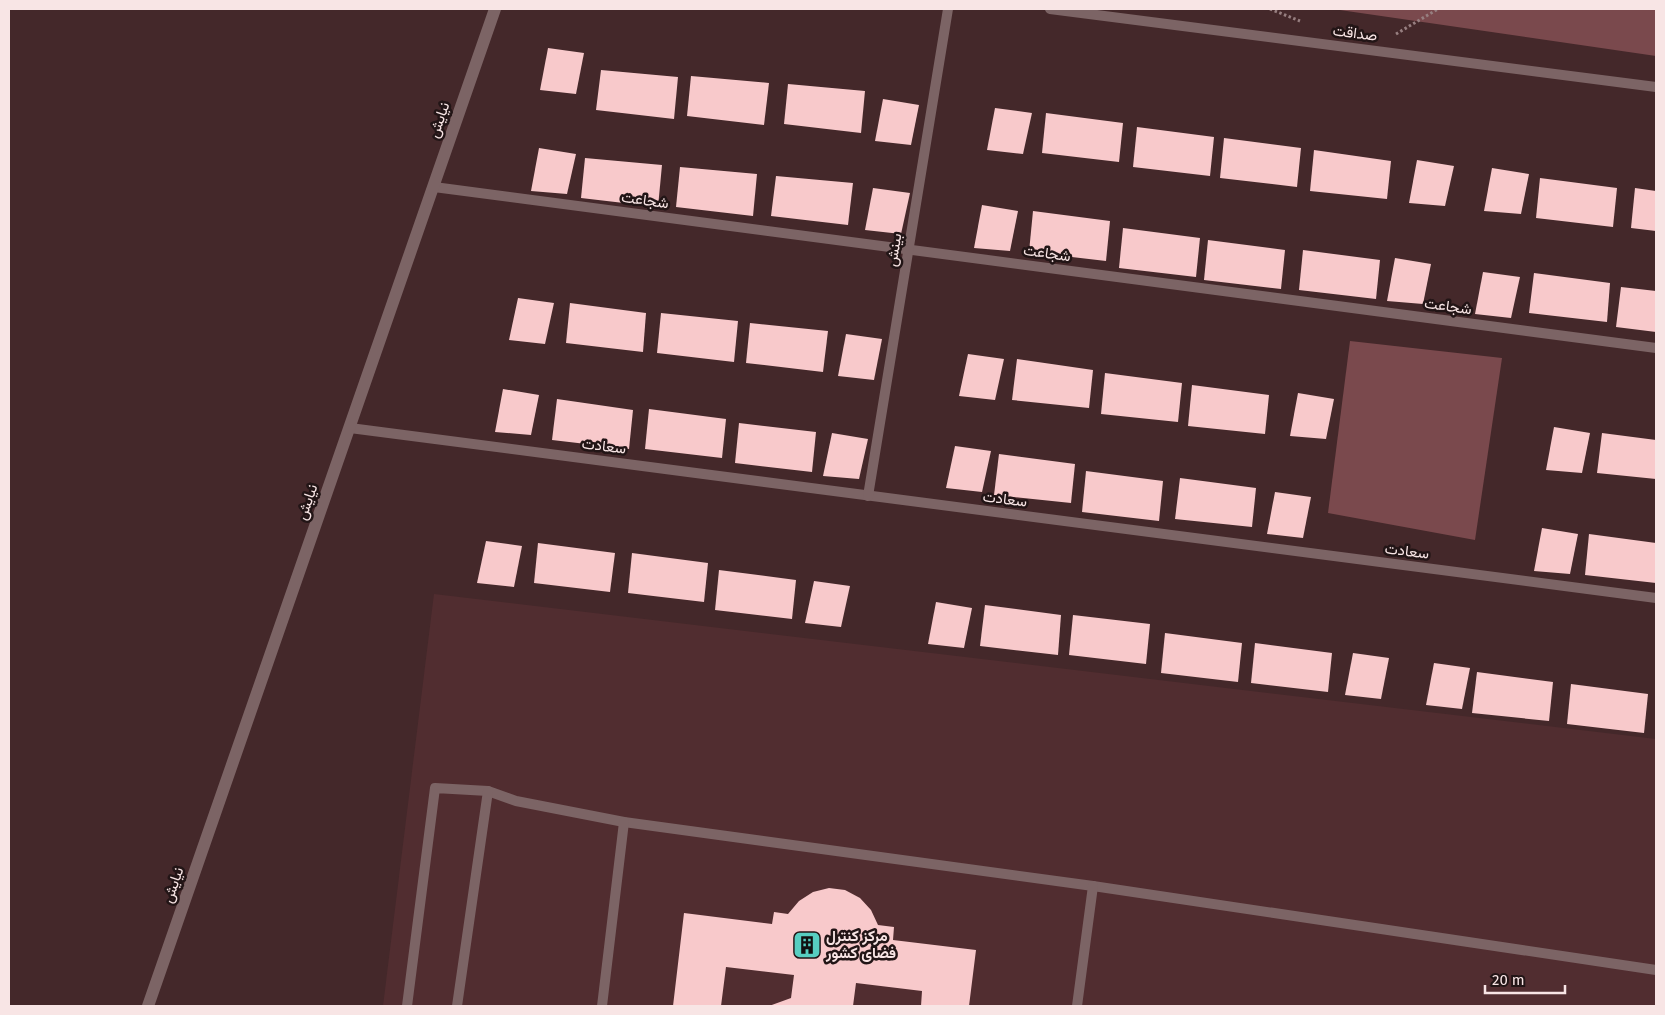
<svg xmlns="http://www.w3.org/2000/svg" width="1665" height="1015" font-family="'Fira Sans',Vazirmatn,sans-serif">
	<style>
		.built { fill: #512d30 }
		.green { fill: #7a494d }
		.building { fill: #f8c9cb }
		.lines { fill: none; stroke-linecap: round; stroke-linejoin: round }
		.path { stroke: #977f80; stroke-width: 3; stroke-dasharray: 2.5 2.5; stroke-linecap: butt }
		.service { stroke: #7c6465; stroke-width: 10 }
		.tertiary { stroke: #7c6465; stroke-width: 12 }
		.labels { text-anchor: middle; stroke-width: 5; stroke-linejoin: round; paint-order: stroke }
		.street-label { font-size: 15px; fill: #f8e5e5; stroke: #221516 }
		.poi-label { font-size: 15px; font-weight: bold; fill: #f8e5e5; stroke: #221516; text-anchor: start }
	</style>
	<rect width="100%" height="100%" fill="#44282a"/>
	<polygon class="built" points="434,594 1656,739 1656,1006 383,1006"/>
	<g class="green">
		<polygon points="1333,9 1656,9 1656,56"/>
		<polygon points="1350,341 1502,358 1475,540 1328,513"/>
	</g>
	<g class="building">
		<polygon points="548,48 584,53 576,94 540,90"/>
		<polygon points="601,70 678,77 674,119 596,110"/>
		<polygon points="691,76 769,83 764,125 687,116"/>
		<polygon points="788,84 865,91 861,133 784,124"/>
		<polygon points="883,99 919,105 911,145 875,141"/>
		<polygon points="995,108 1032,113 1023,154 987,150"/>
		<polygon points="1046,113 1123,123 1119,162 1042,153"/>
		<polygon points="1137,127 1214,137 1210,176 1133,167"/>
		<polygon points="1224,138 1301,148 1297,187 1220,178"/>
		<polygon points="539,148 576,154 567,194 531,191"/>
		<polygon points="1314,150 1391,161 1387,199 1310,191"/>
		<polygon points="585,158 662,165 658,207 581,198"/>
		<polygon points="1417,160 1454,166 1445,206 1409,203"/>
		<polygon points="680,167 757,174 753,216 676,207"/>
		<polygon points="1492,168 1529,174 1521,214 1484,211"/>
		<polygon points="776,176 853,183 848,225 771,216"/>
		<polygon points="1540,178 1617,188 1613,227 1536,218"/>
		<polygon points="873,188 910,193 901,234 865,230"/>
		<polygon points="1635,188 1656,191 1656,231 1631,228"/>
		<polygon points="982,205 1018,211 1010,251 974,248"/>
		<polygon points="1033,211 1110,221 1106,261 1029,252"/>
		<polygon points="1123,228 1200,238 1196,277 1119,268"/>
		<polygon points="1208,240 1285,250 1281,289 1204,280"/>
		<polygon points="1303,250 1380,260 1376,299 1299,290"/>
		<polygon points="1395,258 1431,264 1423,304 1387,301"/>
		<polygon points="1483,272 1520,277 1511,318 1475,314"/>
		<polygon points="1534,273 1610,283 1607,322 1529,313"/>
		<polygon points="1621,287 1656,291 1656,332 1616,327"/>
		<polygon points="518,298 554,303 545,344 509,340"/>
		<polygon points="570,303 646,313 643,352 566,343"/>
		<polygon points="661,313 738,321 734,362 657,353"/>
		<polygon points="750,323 828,331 823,372 746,363"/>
		<polygon points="846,334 882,339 874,380 838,376"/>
		<polygon points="968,354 1004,359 995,400 959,396"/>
		<polygon points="1017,359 1093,370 1089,408 1012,400"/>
		<polygon points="1105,373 1182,383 1178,422 1101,414"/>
		<polygon points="1192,385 1269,395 1265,434 1188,426"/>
		<polygon points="503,389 539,395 531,435 495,432"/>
		<polygon points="1298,393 1334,399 1326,439 1290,436"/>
		<polygon points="557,399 633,410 629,449 552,440"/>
		<polygon points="649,409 726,419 722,458 645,449"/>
		<polygon points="739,423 816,432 812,472 735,463"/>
		<polygon points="1554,427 1590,433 1582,473 1546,470"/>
		<polygon points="832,433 868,439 859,479 823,476"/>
		<polygon points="1602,433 1656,440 1656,479 1597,473"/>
		<polygon points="955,446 991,451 982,492 946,488"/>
		<polygon points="999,454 1075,464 1071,503 994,495"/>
		<polygon points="1086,471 1163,481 1159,521 1082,512"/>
		<polygon points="1180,478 1256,488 1252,527 1175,519"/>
		<polygon points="1275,492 1311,497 1303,538 1267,534"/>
		<polygon points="1542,528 1578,534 1570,574 1534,571"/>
		<polygon points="1589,534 1656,543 1656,583 1585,575"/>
		<polygon points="486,541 522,546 514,587 477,583"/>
		<polygon points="538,543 615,553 610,592 534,583"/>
		<polygon points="632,553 708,563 704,602 628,593"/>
		<polygon points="719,570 796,580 792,619 715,610"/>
		<polygon points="814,581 850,586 841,627 805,623"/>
		<polygon points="936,602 972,608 964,648 928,644"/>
		<polygon points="985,605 1061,615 1058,655 980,646"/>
		<polygon points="1073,615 1150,624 1146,664 1069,655"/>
		<polygon points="1165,633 1242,643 1238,682 1161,673"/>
		<polygon points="1255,643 1332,653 1328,692 1251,683"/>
		<polygon points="1353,653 1389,658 1381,699 1345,695"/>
		<polygon points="1434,663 1470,668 1462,709 1426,705"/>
		<polygon points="1477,672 1553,682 1549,721 1472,713"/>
		<polygon points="1571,684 1648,694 1644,733 1567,724"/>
		<polygon points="829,888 845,890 860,898 871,910 878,925 894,927 893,940 976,950 969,1006 921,1006 922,991 856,983 853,1006 769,1006 791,998 794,975 726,967 721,1006 673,1006 684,913 772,924 774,912 788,914 799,901 813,892"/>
	</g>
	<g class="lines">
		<g class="path">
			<polyline points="1270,9 1300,21"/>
			<polyline points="1396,34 1438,9"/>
		</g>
		<g class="service">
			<polyline points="1050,9 1656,87"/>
			<polyline points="434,187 1656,348"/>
			<polyline points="350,428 1656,598"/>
			<polyline points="868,496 948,9"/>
			<polyline points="407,1006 435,788 488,791 516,801 624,822 1093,886 1656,970"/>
			<polyline points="457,1006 488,791"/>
			<polyline points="602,1006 624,822"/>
			<polyline points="1077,1006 1093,886"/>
		</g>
		<polyline class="tertiary" points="148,1006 495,9"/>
	</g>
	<defs>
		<symbol id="building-square" viewBox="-11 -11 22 22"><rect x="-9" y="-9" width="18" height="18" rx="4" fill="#57cec1" stroke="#221516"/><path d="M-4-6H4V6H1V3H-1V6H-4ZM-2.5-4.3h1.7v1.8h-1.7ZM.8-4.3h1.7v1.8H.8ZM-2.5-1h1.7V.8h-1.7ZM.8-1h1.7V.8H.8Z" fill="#111"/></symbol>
	</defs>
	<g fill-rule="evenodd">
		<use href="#building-square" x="791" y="929" width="32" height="32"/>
	</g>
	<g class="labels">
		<g class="street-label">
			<text transform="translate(1355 33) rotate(7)" y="5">صداقت</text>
			<text transform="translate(439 120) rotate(-71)" y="5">نیایش</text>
			<text transform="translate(645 200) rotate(8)" y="5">شجاعت</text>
			<text transform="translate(894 250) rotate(-81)" y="5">بینش</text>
			<text transform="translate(1047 253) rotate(8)" y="5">شجاعت</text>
			<text transform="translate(1448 306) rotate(8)" y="5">شجاعت</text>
			<text transform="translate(604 446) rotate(7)" y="5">سعادت</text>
			<text transform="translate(1005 499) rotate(7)" y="5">سعادت</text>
			<text transform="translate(307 502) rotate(-71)" y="5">نیایش</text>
			<text transform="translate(1407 551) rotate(7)" y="5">سعادت</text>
			<text transform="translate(173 885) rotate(-71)" y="5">نیایش</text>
		</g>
		<g class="poi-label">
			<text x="826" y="941">مرکز کنترل<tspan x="826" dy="17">فضای کشور</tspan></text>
		</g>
	</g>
	<rect width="1665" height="1015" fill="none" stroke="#f8e5e5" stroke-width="20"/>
	<path d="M1485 985v8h80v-8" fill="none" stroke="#f8e5e5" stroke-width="2.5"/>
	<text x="1492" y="985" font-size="15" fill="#f8e5e5" stroke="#221516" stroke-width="4" paint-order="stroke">20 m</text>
</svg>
